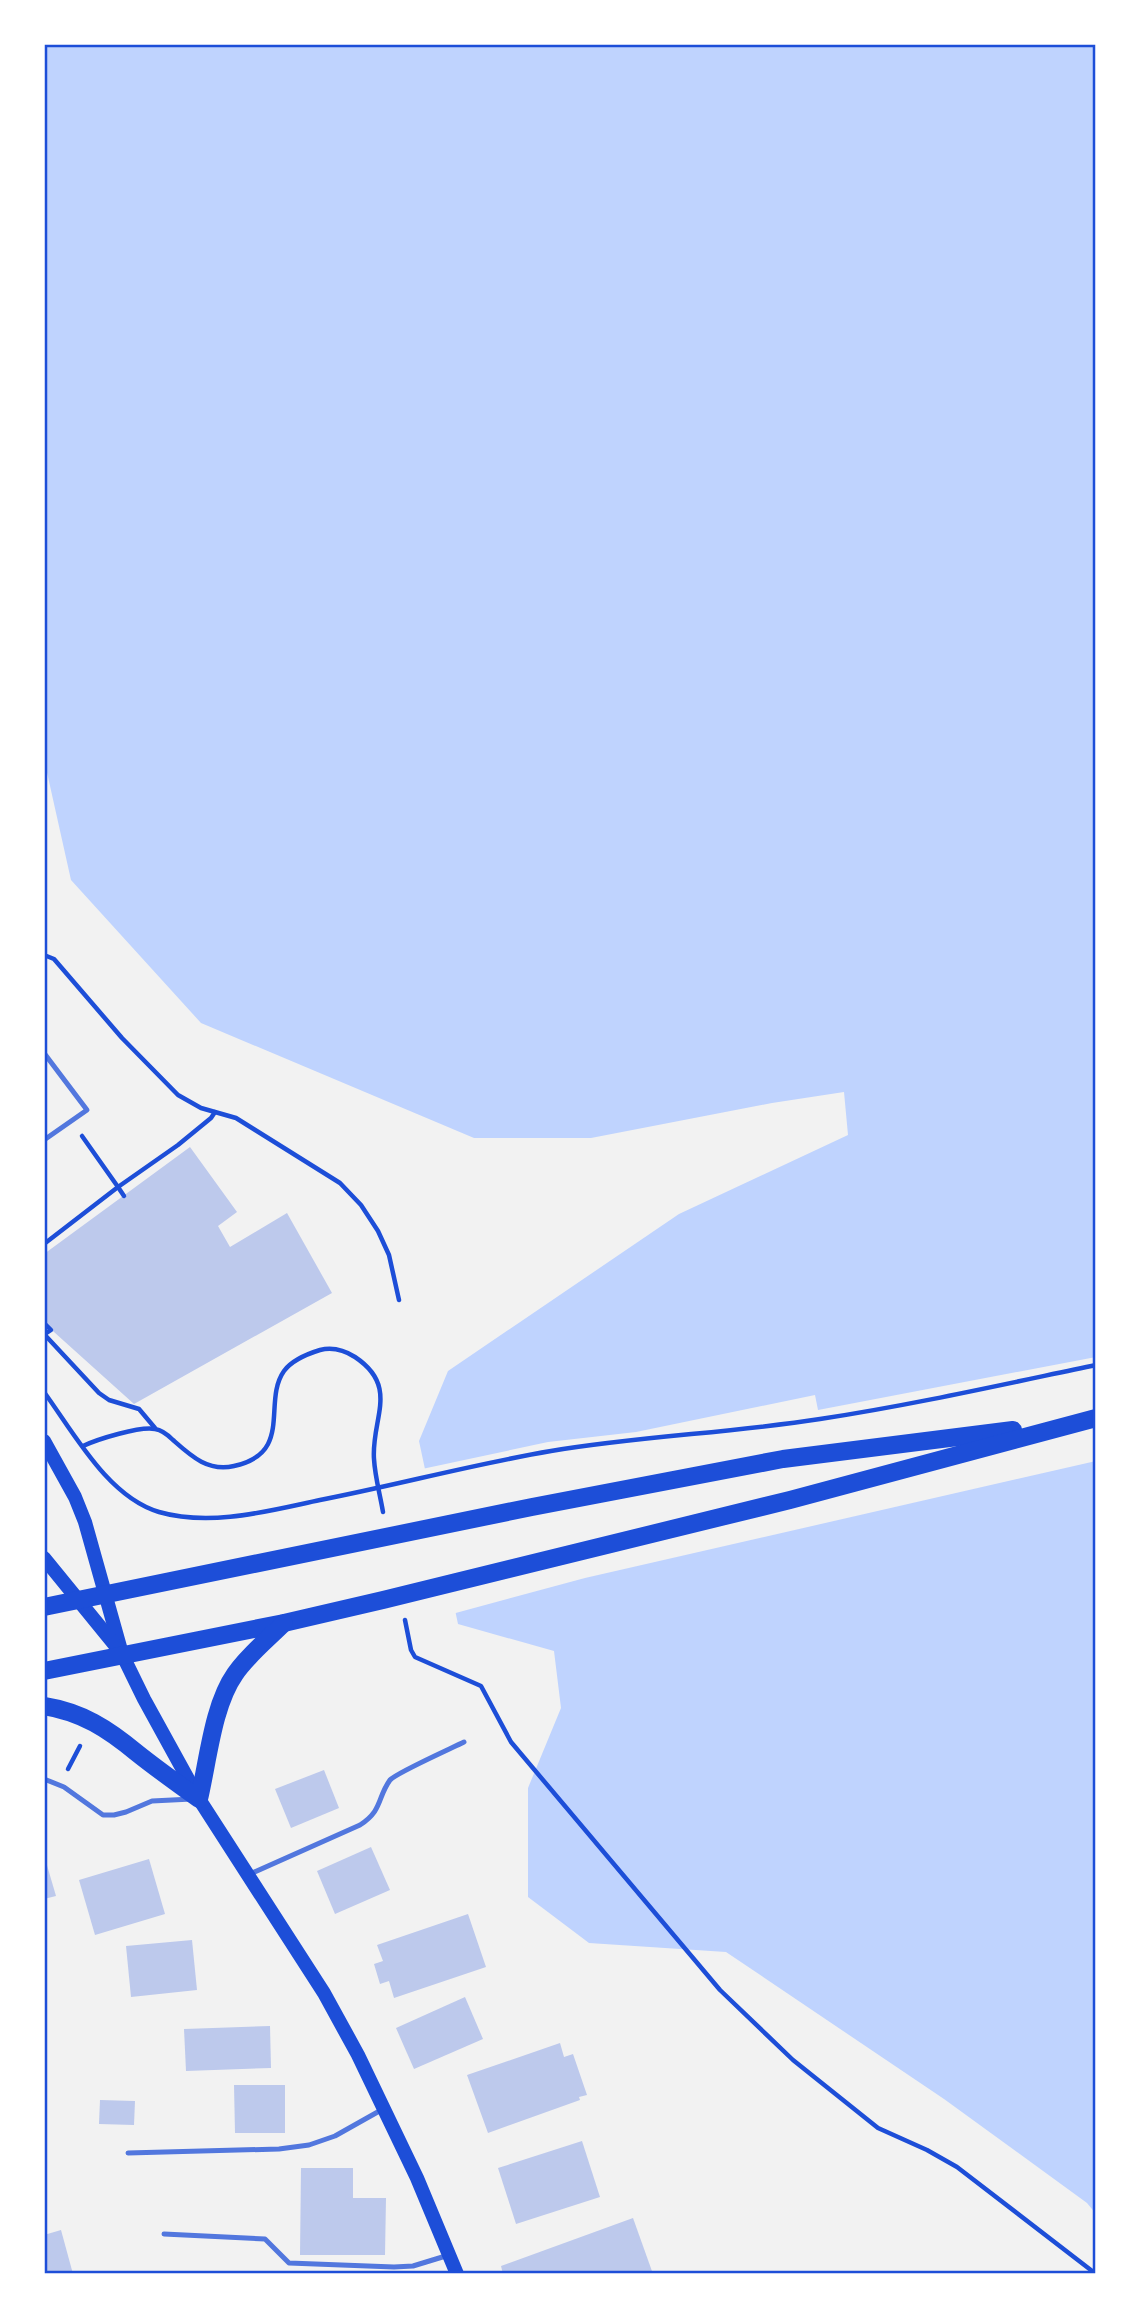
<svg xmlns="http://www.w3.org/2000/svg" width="1140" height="2318" font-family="Lato,sans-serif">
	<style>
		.water { fill: #bfd3fe }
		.pier { fill: #f2f2f2 }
		.building { fill: #bdc9ec }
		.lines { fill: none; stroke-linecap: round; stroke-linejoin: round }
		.path { stroke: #1d4ed8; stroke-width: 4.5 }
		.service { stroke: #5277de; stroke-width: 5 }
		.secondary { stroke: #1d4ed8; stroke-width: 14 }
		.primary { stroke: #1d4ed8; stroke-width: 18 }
		.neatline { fill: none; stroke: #1d4ed8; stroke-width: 2.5 }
	</style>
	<rect width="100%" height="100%" fill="#f2f2f2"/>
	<polygon class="water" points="44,44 1096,44 1096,2214 1087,2203 944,2099 726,1952 589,1943 528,1897 528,1788 561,1708 554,1651 458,1624 419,1441 448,1371 679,1214 848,1135 844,1092 772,1103 591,1138 474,1138 201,1023 71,880 44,759"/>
	<polygon class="pier" points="1096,1357 1096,1461 585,1578 452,1614 422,1469 548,1442 636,1432 815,1395 818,1410"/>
	<g class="building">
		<polygon points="190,1147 237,1212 218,1226 230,1247 287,1213 332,1293 134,1404 44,1323 44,1254"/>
		<polygon points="324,1770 339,1808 291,1828 275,1789"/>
		<polygon points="371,1847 390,1890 335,1914 317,1871"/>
		<polygon points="44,1855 56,1896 44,1899"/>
		<polygon points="149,1859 165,1914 95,1935 79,1880"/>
		<polygon points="468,1914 486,1967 394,1998 389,1981 380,1984 374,1964 383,1961 377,1945"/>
		<polygon points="192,1940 197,1990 131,1997 126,1946"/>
		<polygon points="465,1997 483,2039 414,2069 396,2028"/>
		<polygon points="270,2026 271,2068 186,2071 184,2029"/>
		<polygon points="560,2043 564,2057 573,2054 587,2095 579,2097 580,2100 488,2133 467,2075"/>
		<polygon points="234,2085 285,2085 285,2133 235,2133"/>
		<polygon points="100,2100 135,2101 134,2125 99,2124"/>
		<polygon points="582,2141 600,2197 516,2224 498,2168"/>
		<polygon points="301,2168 353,2168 353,2198 386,2198 385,2255 300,2255"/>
		<polygon points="633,2218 653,2274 503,2274 501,2266"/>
		<polygon points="61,2230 73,2274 44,2274 44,2235"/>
	</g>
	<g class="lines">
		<g class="path">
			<polyline points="44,955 54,959 122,1038 178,1095 201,1108 236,1118 340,1183 361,1205 378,1231 389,1255 399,1300"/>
			<polyline points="124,1196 118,1187 178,1145 211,1118 215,1112"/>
			<polyline points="44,1244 118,1187 82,1136"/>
			<polyline points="44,1323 51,1330 45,1334"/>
			<polyline points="44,1334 99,1393 109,1400 139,1409 155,1428"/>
			<path d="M44 1392C74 1433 108 1497 159 1512 211 1527 268 1511 320 1500 397 1485 474 1464 551 1451 640 1436 731 1433 820 1419 912 1405 1005 1384 1096 1365"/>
			<path d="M83 1446C98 1439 140 1426 155 1429 162 1430 169 1436 173 1440 191 1456 208 1472 234 1466 294 1453 262 1402 284 1371 292 1360 307 1354 320 1350 332 1347 344 1350 355 1357 400 1387 371 1419 374 1459 375 1477 380 1494 383 1512"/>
			<polyline points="405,1620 411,1650 415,1657 481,1686 511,1742 720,1990 793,2060 878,2128 927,2150 957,2167 1096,2274"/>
			<polyline points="68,1769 80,1746"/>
		</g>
		<g class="service">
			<polyline points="44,1053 87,1110 44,1140"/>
			<polyline points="44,1779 64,1787 103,1815 114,1815 126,1812 152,1801 192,1799"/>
			<path d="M250 1874 360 1825C383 1810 377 1798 390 1780 396 1773 452 1748 464 1742"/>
			<polyline points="128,2153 279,2149 309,2145 335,2136 383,2109"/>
			<polyline points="164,2234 265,2239 289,2263 394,2267 413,2266 449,2255"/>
		</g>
		<g class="secondary">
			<polyline points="44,1441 75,1497 85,1522 122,1654 144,1699 199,1799 324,1993 358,2055 417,2178 457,2274"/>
			<polyline points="44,1558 119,1650"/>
		</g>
		<g class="primary">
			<polyline points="44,1607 532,1507 783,1459 1013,1430"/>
			<polyline points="44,1671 284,1623 383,1600 790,1500 1096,1418"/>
			<path d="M44 1706C82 1712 108 1729 137 1753 157 1769 178 1784 199 1799 208 1761 213 1705 235 1674 248 1655 267 1640 284 1623"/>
		</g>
	</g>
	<rect width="1140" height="2318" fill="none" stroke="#ffffff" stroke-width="91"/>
	<rect x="46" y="46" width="1048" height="2226" class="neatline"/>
</svg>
